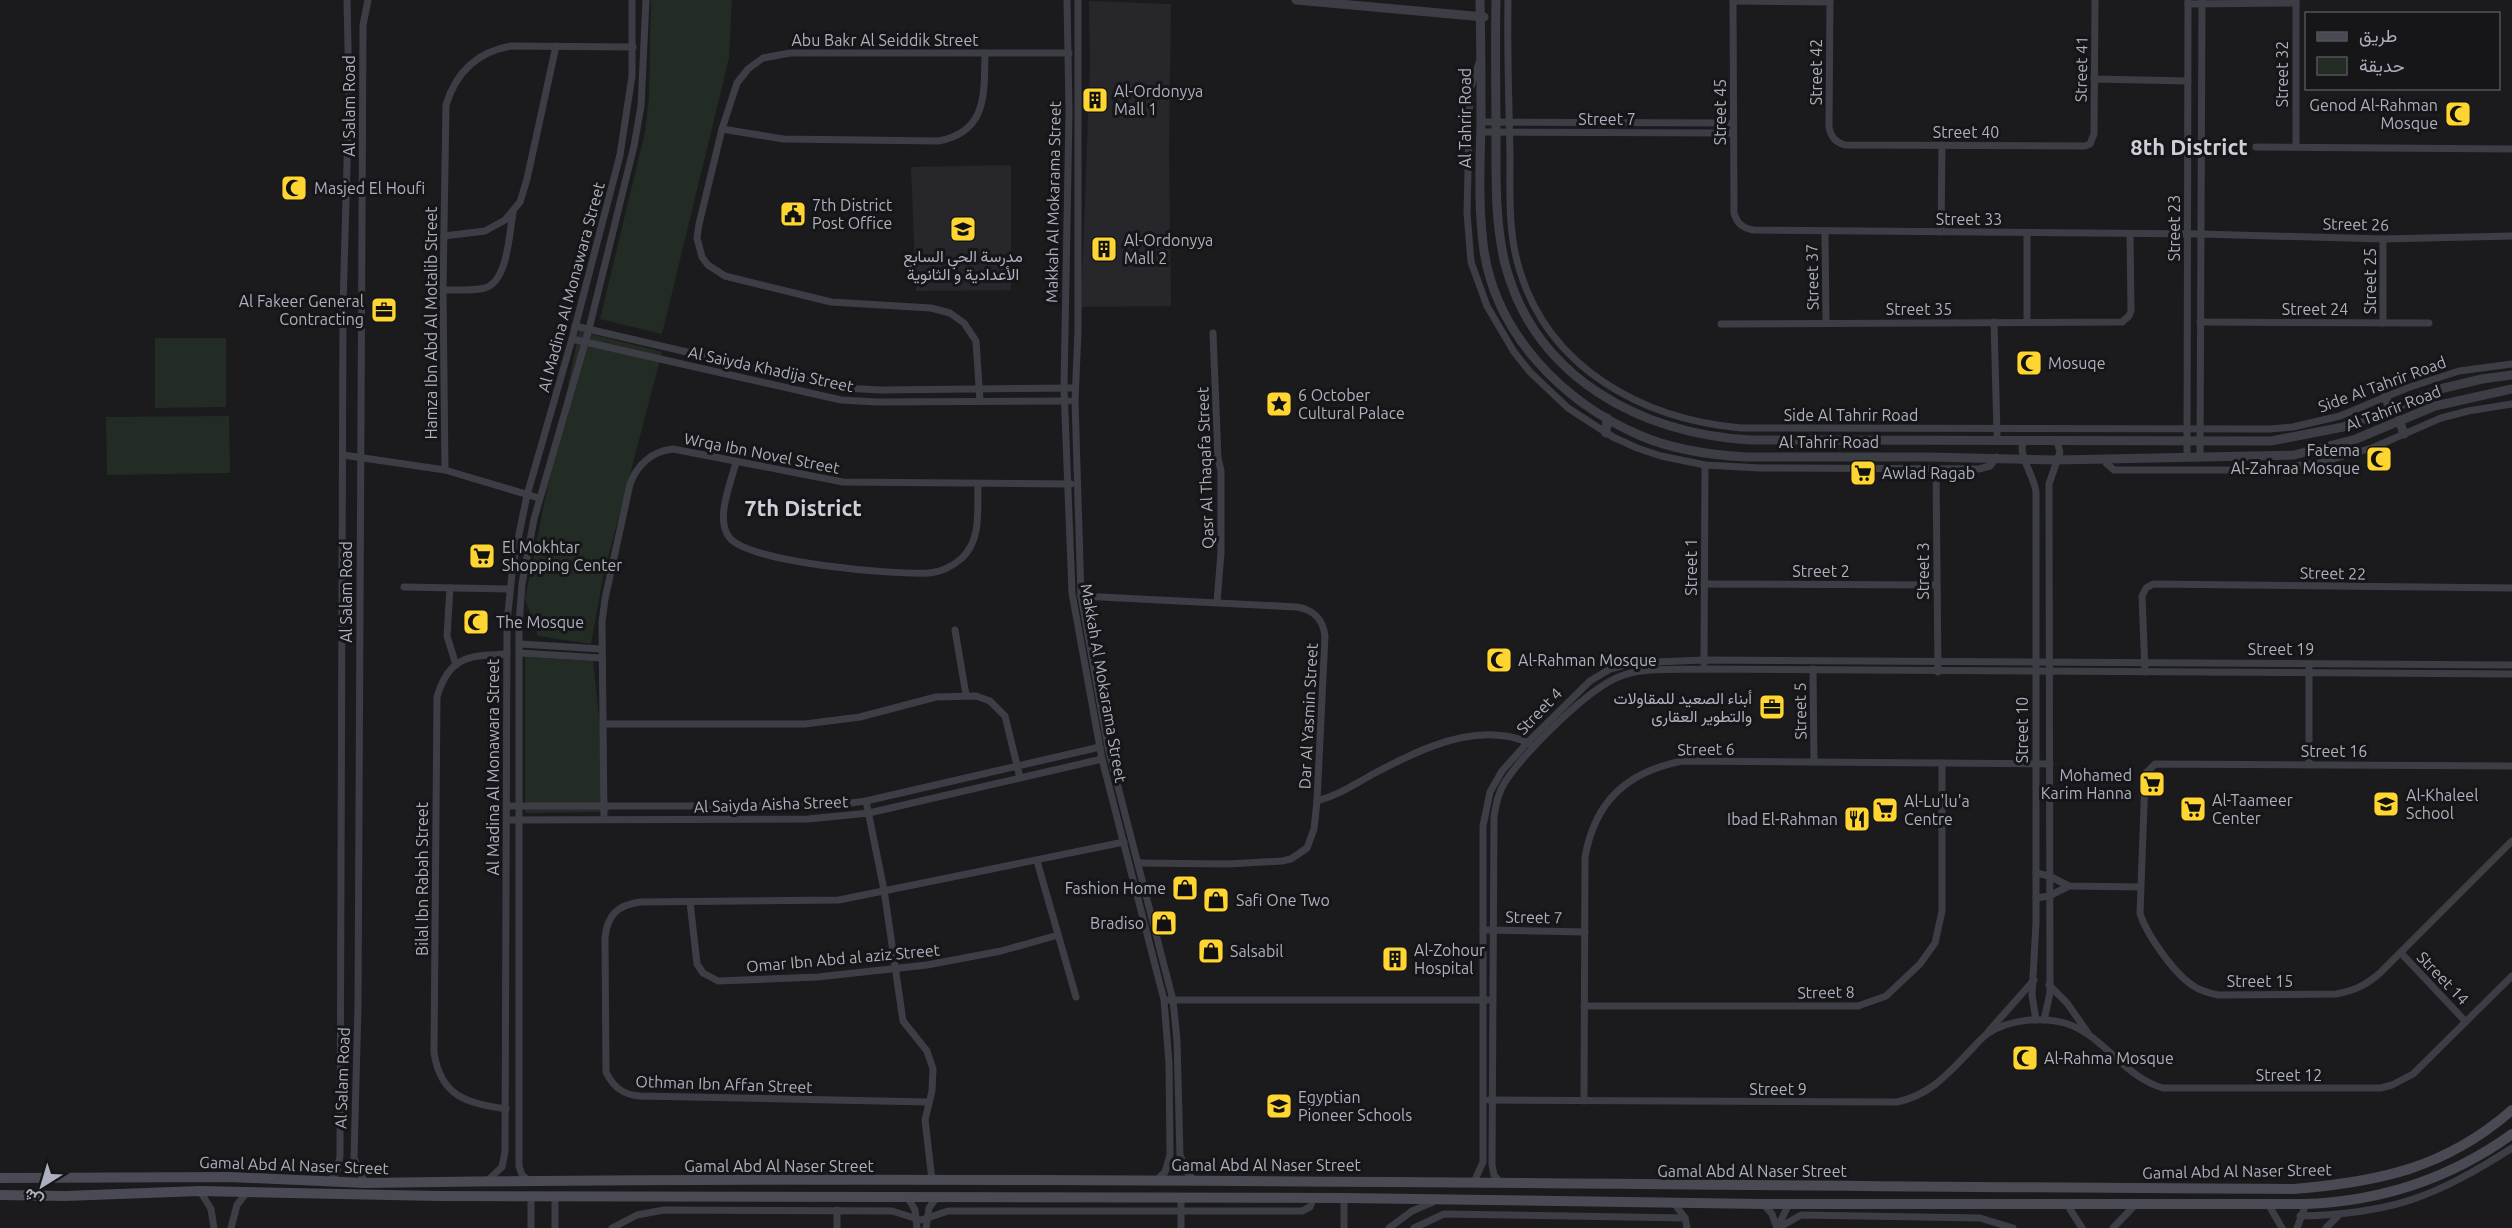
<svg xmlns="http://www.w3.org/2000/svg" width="2512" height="1228" font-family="Ubuntu,Vazirmatn,sans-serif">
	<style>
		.built { fill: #27272b }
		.green { fill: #222c24 }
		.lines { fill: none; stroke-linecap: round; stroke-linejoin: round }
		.minor { stroke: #3d3e45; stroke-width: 7 }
		.tertiary { stroke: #3d3e45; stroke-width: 9 }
		.secondary { stroke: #494a53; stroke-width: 10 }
		.labels { text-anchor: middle; stroke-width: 6; stroke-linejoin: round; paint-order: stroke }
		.street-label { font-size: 16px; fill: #adb0be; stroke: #161618 }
		.poi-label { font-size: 16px; fill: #adb0be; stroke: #161618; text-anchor: start }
		.district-label { font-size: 22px; font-weight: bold; fill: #cecfd9; stroke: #161618 }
	</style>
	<rect width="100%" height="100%" fill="#1b1b1d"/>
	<g class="built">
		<polygon points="1089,1 1171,4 1169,151 1171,306 1081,307 1090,65"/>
		<polygon points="1011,165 1011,290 916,291 911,167"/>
	</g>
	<g class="green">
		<polygon points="651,0 732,0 729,58 662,334 600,319 645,132 649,97"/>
		<polygon points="579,331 662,352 603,577 591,644 538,636 525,599"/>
		<polygon points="155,338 226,338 226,407 155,408"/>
		<polygon points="229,416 230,473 107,475 106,417"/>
		<polygon points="525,657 593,661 609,812 525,813"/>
	</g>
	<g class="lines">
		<g class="minor">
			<polyline points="1067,0 1069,112 1064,388 1072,593 1102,759 1164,1000 1169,1063 1170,1155 1165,1172 1158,1179"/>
			<polyline points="1078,0 1078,331 1075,401 1081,596 1108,748 1173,1000 1177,1040 1180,1155 1186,1171 1194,1180"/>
			<path d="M1508 0C1507 52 1509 103 1510 155 1510 193 1508 232 1519 268 1548 368 1642 419 1741 428L2269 429 2293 427 2340 416 2407 388 2459 371 2512 364"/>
			<path d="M1733 0 1734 213C1737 223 1742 228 1753 230L2201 234 2383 239 2512 236"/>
			<path d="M1830 0 1829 127C1831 137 1835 142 1845 145L2085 146 2090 144 2094 134 2095 0"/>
			<polyline points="2296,0 2296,147"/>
			<polyline points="1733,1 1830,2"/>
			<polyline points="2188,4 2296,3"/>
			<polyline points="1480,60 1470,89 1467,213 1471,262 1487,306 1514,352 1530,372 1568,408 1613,437 1637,448 1661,456 1705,465 1760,468 1979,469 1990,466 1997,457"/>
			<polyline points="2094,79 2188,81"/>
			<polyline points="1481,122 1733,123"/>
			<path d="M722 129 783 139 938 141C988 132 984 93 985 53"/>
			<polyline points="1481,132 1733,133"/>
			<polyline points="2256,147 2512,149"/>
			<polyline points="1825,231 1826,323"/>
			<polyline points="1941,232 1942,145"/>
			<polyline points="2027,233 2027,322"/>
			<polyline points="444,236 485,231 505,220 520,202 527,179 556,46"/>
			<polyline points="2383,239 2383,323"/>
			<path d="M443 290C456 290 472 291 485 288 508 281 509 234 513 213"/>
			<polyline points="1994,322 1997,434"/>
			<polyline points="2200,322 2429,323"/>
			<polyline points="1721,324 2122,322 2129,316 2131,311 2130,234"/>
			<polyline points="575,326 842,388 881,390 1075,388"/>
			<polyline points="1213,333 1218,458 1221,471 1221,553 1217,602"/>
			<polyline points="572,339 841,400 877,402 1069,401"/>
			<polyline points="980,401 976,341 964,323 950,313 931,308 831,302 725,276 708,265 702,257 697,238 699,224 722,129 737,83 748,69 763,58 790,53 1069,53"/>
			<path d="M2023 442C2018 456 2034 475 2036 492V923L2032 995 2036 1020"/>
			<polyline points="343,455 445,470 539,498"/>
			<polyline points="2187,457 2188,0"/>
			<polyline points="2200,457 2202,0"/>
			<polyline points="2105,458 2106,463 2114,470 2264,470 2319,463 2372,448 2441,418 2468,411 2512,404"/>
			<path d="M736 462C731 483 715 518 729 537 748 563 895 575 929 573 942 572 953 566 962 558 982 539 977 509 978 484"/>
			<polyline points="1936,469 1938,672"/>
			<path d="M445 470 443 290 446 105C456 72 477 52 511 46L633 47"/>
			<polyline points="1704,584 1937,585"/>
			<polyline points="404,587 509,589"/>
			<polyline points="450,588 447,636 456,665"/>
			<path d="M1081 596 1297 607C1314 610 1323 619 1325 636L1317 801 1314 829 1307 848 1291 859 1282 861 1228 864 1138 863"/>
			<polyline points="955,630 966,695"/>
			<polyline points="520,644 601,649"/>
			<polyline points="520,653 602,658"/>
			<polyline points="1704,663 1705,465"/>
			<polyline points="1813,669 1814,762"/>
			<polyline points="2145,672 2142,596 2146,588 2153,584 2512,588"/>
			<polyline points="603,724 805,724 860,717 936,697 976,696 990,701 1005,716 1020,778"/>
			<polyline points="2309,765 2309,668"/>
			<path d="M2512 766 2155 764 2146 773 2145 779 2140 913C2146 934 2174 973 2192 985 2200 991 2209 993 2218 995L2336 994C2354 991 2366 985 2380 973L2512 841"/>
			<polyline points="866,801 884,890 903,1021 927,1051 933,1069 932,1091 925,1120 932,1180"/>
			<path d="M1317 801C1341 794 1355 784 1375 773 1411 754 1453 733 1494 735 1506 736 1519 737 1529 744"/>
			<polyline points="507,806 828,806 866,801 1100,747"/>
			<path d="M604 819 602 622 605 599 630 484C637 465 652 451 673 449L843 482 1071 484"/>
			<polyline points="507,820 808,819 869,813 1102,759"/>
			<polyline points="1037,861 1076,997"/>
			<polyline points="2036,873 2049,876 2069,886 2140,887"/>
			<polyline points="2036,898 2049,896 2069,886"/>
			<polyline points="690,902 697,964 703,973 718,981 818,977 927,965 1001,951 1058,935"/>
			<polyline points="1483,930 1585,932"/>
			<polyline points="2401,953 2466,1022"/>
			<polyline points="2049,985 2067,1003 2088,1033"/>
			<polyline points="1169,1000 1488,1000"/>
			<polyline points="1584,1006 1858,1006 1886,996 1920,964 1935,943 1942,911 1942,763"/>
			<polyline points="2044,1020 2050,993 2049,484 2060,452 2057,442"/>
			<polyline points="1988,1032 2034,980"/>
			<path d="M1489 1100 1897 1102C1929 1095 1946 1076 1968 1053 1974 1047 1980 1039 1987 1034 2009 1019 2043 1016 2068 1024 2105 1037 2124 1077 2163 1088H2381L2392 1085 2413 1074 2512 976"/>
			<path d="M1584 1101 1585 857C1595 801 1627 772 1682 761L2050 764"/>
			<path d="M928 1102 640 1096C623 1095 613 1087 606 1072L605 938C607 915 618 905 640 902L839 900 1124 842"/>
			<path d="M506 1109C467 1103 441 1097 434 1053L437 697C449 655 470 656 507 654"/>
			<polyline points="488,1180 502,1167 505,1152 507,622 513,564 527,495 572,339 620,155 632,76 632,0"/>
			<polyline points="331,1181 337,1171 340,1156 343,306 349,94 347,0"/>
			<polyline points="529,1181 522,1175 519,1166 519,624 522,584 534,519 589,329 634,146 641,106 646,0"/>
			<polyline points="1474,1182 1483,1162 1483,826 1490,792 1502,771 1527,743 1590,681 1610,669 1632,663 1704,660 2512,665"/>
			<path d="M1500 1182 1494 1175 1492 1165 1494 817C1496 804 1498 793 1505 782 1525 752 1588 688 1621 676 1646 667 1677 670 1704 669L2512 674"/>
			<polyline points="365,1183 354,1158 358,1006 363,25 368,0"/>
			<polyline points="200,1191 211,1209 214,1228"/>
			<polyline points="531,1197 531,1228"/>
			<polyline points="555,1197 555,1228"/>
			<polyline points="908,1198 915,1210 917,1228"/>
			<polyline points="1344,1198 1344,1228"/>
			<polyline points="1181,1199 1181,1228"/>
			<polyline points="1674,1203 1685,1218 1687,1228"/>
			<polyline points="2066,1203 2082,1228"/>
			<polyline points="2268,1204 2282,1228"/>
			<polyline points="1764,1205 1772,1214 1777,1228"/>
			<path d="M2300 1216C2392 1214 2435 1197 2512 1148"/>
			<polyline points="1778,1226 1789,1204"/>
			<polyline points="231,1228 237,1205 247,1192"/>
			<polyline points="612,1228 637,1215 664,1210 892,1211 921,1220 948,1211 1302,1211 1310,1207 1313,1199"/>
			<polyline points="837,1228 837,1210"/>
			<polyline points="926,1228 929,1208 936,1198"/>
			<polyline points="1389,1228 1412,1211 1433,1202"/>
			<polyline points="1414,1228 1444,1214 1685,1218"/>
			<polyline points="1778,1228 1801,1215 1980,1218 2013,1228"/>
			<polyline points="2113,1228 2136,1204"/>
			<polyline points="2297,1228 2306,1204"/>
			<polyline points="2326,1228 2339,1215"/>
		</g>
		<g class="tertiary">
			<polyline points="1296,0 1484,17"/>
			<path d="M1480 0C1481 41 1481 82 1481 123 1480 166 1478 208 1484 251 1497 335 1563 402 1639 435 1673 450 1709 455 1746 457H1928L2057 460 2294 455 2356 439 2435 406 2512 389"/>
			<path d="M1496 0C1495 46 1496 91 1496 137 1496 180 1495 222 1505 264 1535 378 1641 434 1751 440L2271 441 2343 427 2444 388 2482 379 2512 375"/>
			<polyline points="2385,397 2391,409"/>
			<polyline points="2399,420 2404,434"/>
			<polyline points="1606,433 1607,418"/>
		</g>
		<g class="secondary">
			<path d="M0 1178 229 1177 365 1183C1008 1174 1651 1186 2294 1189 2379 1182 2446 1168 2512 1110"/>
			<path d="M0 1195 65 1196 200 1191 439 1196 1344 1198 1762 1204H2306C2382 1201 2451 1178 2512 1134"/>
		</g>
	</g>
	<defs>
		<symbol id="building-square" viewBox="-11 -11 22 22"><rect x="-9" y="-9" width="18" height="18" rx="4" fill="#ffd531" stroke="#161618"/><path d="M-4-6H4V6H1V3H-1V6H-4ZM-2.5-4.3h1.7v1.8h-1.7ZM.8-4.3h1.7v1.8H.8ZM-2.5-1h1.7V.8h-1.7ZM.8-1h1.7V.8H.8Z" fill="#111"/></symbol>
		<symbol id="mosque-square" viewBox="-11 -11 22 22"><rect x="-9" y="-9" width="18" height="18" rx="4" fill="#ffd531" stroke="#161618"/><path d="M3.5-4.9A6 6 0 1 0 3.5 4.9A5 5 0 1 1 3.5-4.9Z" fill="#111"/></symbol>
		<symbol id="civic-square" viewBox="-11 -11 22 22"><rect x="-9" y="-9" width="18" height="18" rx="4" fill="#ffd531" stroke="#161618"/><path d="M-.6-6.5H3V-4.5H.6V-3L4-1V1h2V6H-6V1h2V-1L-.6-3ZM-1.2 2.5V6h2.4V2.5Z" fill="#111"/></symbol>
		<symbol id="school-square" viewBox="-11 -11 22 22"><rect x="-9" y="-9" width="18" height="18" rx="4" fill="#ffd531" stroke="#161618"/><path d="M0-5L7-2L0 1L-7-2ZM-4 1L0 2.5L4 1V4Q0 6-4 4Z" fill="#111"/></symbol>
		<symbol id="office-square" viewBox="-11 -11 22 22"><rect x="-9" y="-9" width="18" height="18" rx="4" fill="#ffd531" stroke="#161618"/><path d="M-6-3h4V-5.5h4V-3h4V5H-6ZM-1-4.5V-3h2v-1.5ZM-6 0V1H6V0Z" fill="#111"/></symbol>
		<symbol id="sight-square" viewBox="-11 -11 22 22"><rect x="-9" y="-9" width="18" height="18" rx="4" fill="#ffd531" stroke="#161618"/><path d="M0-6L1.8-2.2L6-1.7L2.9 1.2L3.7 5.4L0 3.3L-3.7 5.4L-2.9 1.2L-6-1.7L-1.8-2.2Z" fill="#111"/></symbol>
		<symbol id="supermarket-square" viewBox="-11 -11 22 22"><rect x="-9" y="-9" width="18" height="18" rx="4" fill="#ffd531" stroke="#161618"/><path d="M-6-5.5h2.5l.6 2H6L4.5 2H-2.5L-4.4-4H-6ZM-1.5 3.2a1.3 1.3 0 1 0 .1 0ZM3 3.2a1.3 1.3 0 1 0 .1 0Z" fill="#111"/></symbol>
		<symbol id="restaurant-square" viewBox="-11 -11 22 22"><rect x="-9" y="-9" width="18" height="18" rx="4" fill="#ffd531" stroke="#161618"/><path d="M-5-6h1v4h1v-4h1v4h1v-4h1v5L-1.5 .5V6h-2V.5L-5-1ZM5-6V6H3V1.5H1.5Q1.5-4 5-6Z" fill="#111"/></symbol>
		<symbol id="shop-square" viewBox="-11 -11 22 22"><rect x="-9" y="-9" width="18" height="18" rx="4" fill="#ffd531" stroke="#161618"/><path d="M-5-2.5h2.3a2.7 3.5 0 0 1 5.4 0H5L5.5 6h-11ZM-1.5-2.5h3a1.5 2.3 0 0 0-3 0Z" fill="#111"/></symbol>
	</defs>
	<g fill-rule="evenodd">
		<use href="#building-square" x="1080" y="85" width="30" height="30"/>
		<use href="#mosque-square" x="2443" y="99" width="30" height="30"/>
		<use href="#mosque-square" x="279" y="173" width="30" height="30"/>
		<use href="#civic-square" x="778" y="199" width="30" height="30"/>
		<use href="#school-square" x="948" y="214" width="30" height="30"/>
		<use href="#building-square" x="1089" y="234" width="30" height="30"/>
		<use href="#office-square" x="369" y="295" width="30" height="30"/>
		<use href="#mosque-square" x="2014" y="348" width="30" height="30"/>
		<use href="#sight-square" x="1264" y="389" width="30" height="30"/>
		<use href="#mosque-square" x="2364" y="444" width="30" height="30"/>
		<use href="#supermarket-square" x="1848" y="458" width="30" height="30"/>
		<use href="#supermarket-square" x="467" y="541" width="30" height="30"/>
		<use href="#mosque-square" x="461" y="607" width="30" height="30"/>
		<use href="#mosque-square" x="1484" y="645" width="30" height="30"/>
		<use href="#office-square" x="1757" y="692" width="30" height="30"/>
		<use href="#supermarket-square" x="2137" y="769" width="30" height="30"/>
		<use href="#school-square" x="2371" y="789" width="30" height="30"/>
		<use href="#supermarket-square" x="2178" y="794" width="30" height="30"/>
		<use href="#supermarket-square" x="1870" y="795" width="30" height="30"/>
		<use href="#restaurant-square" x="1842" y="804" width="30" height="30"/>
		<use href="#shop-square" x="1170" y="873" width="30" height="30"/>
		<use href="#shop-square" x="1201" y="885" width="30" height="30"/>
		<use href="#shop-square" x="1149" y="908" width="30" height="30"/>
		<use href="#shop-square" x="1196" y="936" width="30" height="30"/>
		<use href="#building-square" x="1380" y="944" width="30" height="30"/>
		<use href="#mosque-square" x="2010" y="1043" width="30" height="30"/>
		<use href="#school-square" x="1264" y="1091" width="30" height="30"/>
	</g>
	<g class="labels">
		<g class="street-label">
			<text x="885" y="46">Abu Bakr Al Seiddik Street</text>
			<text transform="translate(2081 69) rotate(-89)" y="6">Street 41</text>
			<text transform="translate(1816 72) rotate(-90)" y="6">Street 42</text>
			<text transform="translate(2282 74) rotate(-90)" y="6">Street 32</text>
			<text transform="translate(349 106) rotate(-90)" y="6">Al Salam Road</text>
			<text transform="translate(1720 112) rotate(-90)" y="6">Street 45</text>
			<text transform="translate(1465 118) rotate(-90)" y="6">Al Tahrir Road</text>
			<text x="1607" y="125">Street 7</text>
			<text x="1966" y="138">Street 40</text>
			<text transform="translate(1053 202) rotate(-89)" y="6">Makkah Al Mokarama Street</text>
			<text x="1969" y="225">Street 33</text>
			<text transform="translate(2356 224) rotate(1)" y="6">Street 26</text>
			<text transform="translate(2174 228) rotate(-90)" y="6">Street 23</text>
			<text transform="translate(1812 277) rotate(-91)" y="6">Street 37</text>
			<text transform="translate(2370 281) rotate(-90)" y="6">Street 25</text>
			<text transform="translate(571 287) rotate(-75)" y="6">Al Madina Al Monawara Street</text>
			<text x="1919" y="315">Street 35</text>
			<text x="2315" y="315">Street 24</text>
			<text transform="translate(431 323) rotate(-90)" y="6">Hamza Ibn Abd Al Motalib Street</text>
			<text transform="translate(771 369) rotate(12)" y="6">Al Saiyda Khadija Street</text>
			<text transform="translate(2382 384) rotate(-20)" y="6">Side Al Tahrir Road</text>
			<text transform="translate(2393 408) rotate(-21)" y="6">Al Tahrir Road</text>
			<text x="1851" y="421">Side Al Tahrir Road</text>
			<text x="1829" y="448">Al Tahrir Road</text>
			<text transform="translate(762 453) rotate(11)" y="6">Wrqa Ibn Novel Street</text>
			<text transform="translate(1205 468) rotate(-92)" y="6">Qasr Al Thaqafa Street</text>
			<text transform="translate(1691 567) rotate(-90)" y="6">Street 1</text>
			<text x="1821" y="577">Street 2</text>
			<text transform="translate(1923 571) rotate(-90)" y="6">Street 3</text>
			<text transform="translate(2333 573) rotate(1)" y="6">Street 22</text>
			<text transform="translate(346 592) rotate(-90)" y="6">Al Salam Road</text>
			<text x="2281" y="655">Street 19</text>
			<text transform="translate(1104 683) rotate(80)" y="6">Makkah Al Mokarama Street</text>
			<text transform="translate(1539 711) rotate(-46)" y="6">Street 4</text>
			<text transform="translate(1800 711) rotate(-91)" y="6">Street 5</text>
			<text transform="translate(1308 716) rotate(-87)" y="6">Dar Al Yasmin Street</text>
			<text transform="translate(2022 730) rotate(-90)" y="6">Street 10</text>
			<text transform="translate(1706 749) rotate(-1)" y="6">Street 6</text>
			<text x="2334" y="757">Street 16</text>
			<text transform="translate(493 767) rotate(-90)" y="6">Al Madina Al Monawara Street</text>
			<text transform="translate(771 804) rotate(-2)" y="6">Al Saiyda Aisha Street</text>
			<text transform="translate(422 879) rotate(-90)" y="6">Bilal Ibn Rabah Street</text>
			<text transform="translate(1534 917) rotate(1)" y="6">Street 7</text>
			<text transform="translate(843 958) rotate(-5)" y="6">Omar Ibn Abd al aziz Street</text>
			<text transform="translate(2443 978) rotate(46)" y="6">Street 14</text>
			<text x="2260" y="987">Street 15</text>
			<text transform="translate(1826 992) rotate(-1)" y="6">Street 8</text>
			<text x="2289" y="1081">Street 12</text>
			<text transform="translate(342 1078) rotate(-88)" y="6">Al Salam Road</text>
			<text transform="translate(724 1084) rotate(2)" y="6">Othman Ibn Affan Street</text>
			<text x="1778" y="1095">Street 9</text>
			<text transform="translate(294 1165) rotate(2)" y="6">Gamal Abd Al Naser Street</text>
			<text x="1266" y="1171">Gamal Abd Al Naser Street</text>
			<text x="779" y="1172">Gamal Abd Al Naser Street</text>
			<text x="1752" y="1177">Gamal Abd Al Naser Street</text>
			<text transform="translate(2237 1171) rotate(-1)" y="6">Gamal Abd Al Naser Street</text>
		</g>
		<g class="poi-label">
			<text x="1114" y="97">Al-Ordonyya<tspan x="1114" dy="18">Mall 1</tspan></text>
			<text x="2438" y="111" text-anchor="end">Genod Al-Rahman<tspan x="2438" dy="18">Mosque</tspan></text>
			<text x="314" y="194">Masjed El Houfi</text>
			<text x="812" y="211">7th District<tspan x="812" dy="18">Post Office</tspan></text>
			<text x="1124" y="246">Al-Ordonyya<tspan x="1124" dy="18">Mall 2</tspan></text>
			<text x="963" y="262" text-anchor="middle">مدرسة الحي السابع<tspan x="963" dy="18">الأعدادية و الثانوية</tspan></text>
			<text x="364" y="307" text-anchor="end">Al Fakeer General<tspan x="364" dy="18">Contracting</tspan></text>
			<text x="2048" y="369">Mosuqe</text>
			<text x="1298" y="401">6 October<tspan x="1298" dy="18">Cultural Palace</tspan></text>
			<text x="2360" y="456" text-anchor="end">Fatema<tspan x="2360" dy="18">Al-Zahraa Mosque</tspan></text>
			<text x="1882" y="479">Awlad Ragab</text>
			<text x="502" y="553">El Mokhtar<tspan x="502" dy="18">Shopping Center</tspan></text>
			<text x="496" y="628">The Mosque</text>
			<text x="1518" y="666">Al-Rahman Mosque</text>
			<text x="1752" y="704" text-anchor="end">أبناء الصعيد للمقاولات<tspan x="1752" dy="18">والتطوير العقارى</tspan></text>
			<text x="2132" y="781" text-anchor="end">Mohamed<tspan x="2132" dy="18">Karim Hanna</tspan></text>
			<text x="2406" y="801">Al-Khaleel<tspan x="2406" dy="18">School</tspan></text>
			<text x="2212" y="806">Al-Taameer<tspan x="2212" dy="18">Center</tspan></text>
			<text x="1904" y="807">Al-Lu'lu'a<tspan x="1904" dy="18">Centre</tspan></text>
			<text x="1838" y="825" text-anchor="end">Ibad El-Rahman</text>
			<text x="1166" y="894" text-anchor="end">Fashion Home</text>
			<text x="1236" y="906">Safi One Two</text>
			<text x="1144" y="929" text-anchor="end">Bradiso</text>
			<text x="1414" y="956">Al-Zohour<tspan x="1414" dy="18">Hospital</tspan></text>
			<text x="1230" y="957">Salsabil</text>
			<text x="2044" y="1064">Al-Rahma Mosque</text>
			<text x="1298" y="1103">Egyptian<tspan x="1298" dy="18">Pioneer Schools</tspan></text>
		</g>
		<g class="district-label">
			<text x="2189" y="155">8th District</text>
			<text x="803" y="516">7th District</text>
		</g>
	</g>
	<rect x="2305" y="12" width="195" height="78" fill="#161618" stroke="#52545a" stroke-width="1.5"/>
	<rect x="2317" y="32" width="30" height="9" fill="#494a53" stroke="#52545a" stroke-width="1.5"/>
	<text x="2359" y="42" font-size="18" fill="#adb0be">طريق</text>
	<rect x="2317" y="57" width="30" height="18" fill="#222c24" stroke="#52545a" stroke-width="1.5"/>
	<text x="2359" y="72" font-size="18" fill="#adb0be">حديقة</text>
	<g transform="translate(42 1186) rotate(217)" stroke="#161618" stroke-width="4.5" paint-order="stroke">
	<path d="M0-4.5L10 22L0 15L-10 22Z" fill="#adb0be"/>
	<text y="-9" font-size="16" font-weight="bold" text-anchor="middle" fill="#adb0be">ش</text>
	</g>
</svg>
